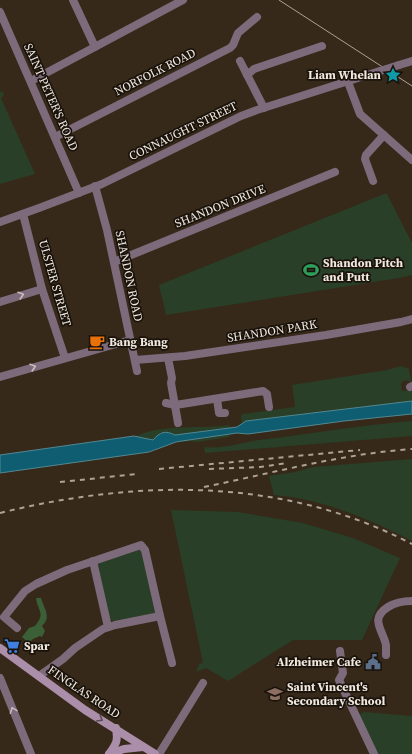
<svg xmlns="http://www.w3.org/2000/svg" width="412" height="754" font-family="'Source Serif 4',serif">
	<style>
		.green { fill: #293f27 }
		.forest { fill: #3b6038 }
		.water { fill: #0f5d71; stroke: #538792 }
		.lines { fill: none; stroke-linecap: round; stroke-linejoin: round }
		.minor { stroke: #7d6b7c; stroke-width: 8 }
		.tertiary { stroke: #7d6b7c; stroke-width: 8 }
		.secondary { stroke: #ab8eaa; stroke-width: 8 }
		.tram { stroke: #aca295; stroke-width: 1 }
		.rail { stroke: #aca295; stroke-width: 2; stroke-dasharray: 5 5; stroke-linecap: butt }
		.tertiary-bridge { stroke: #7d6b7c; stroke-width: 8 }
		.oneway { stroke: #c8bcbc }
		.oneway2 { stroke: #5b4a53 }
		.labels { text-anchor: middle; stroke-width: 3.5; stroke-linejoin: round; paint-order: stroke }
		.street-label { font-size: 12px; fill: #f1e8de; stroke: #19130c }
		.poi-label { font-size: 12px; font-weight: bold; fill: #f1e8de; stroke: #19130c; text-anchor: start }
	</style>
	<rect width="100%" height="100%" fill="#362919"/>
	<g class="green">
		<polygon points="3,91 4,95 1,98 35,174 0,184 0,92"/>
		<polygon points="384,194 387,194 412,243 412,275 399,278 166,315 159,285"/>
		<polygon points="401,366 409,369 411,382 405,380 401,383 402,391 412,390 412,401 246,421 242,424 241,417 242,414 295,407 292,385 387,370"/>
		<path d="M412 421V436L205 453 204 447C223 449 240 443 259 440 310 434 361 425 412 421Z"/>
		<path d="M229 425 230 428 175 435 161 432 153 440 137 436C160 424 202 429 229 425Z"/>
		<polygon points="230,434 229,437 197,442 190,441 182,442 182,441"/>
		<path d="M412 459V541C369 519 323 499 274 495L269 476 295 472 313 467Z"/>
		<polygon points="171,510 238,512 303,523 353,538 400,558 362,640 293,640 228,681 206,668 196,672 199,664 203,663"/>
		<polygon points="141,549 157,613 113,621 109,619 98,563"/>
		<polygon points="364,712 412,716 412,754 377,754 359,715"/>
	</g>
	<path class="forest" d="M36 598H41C44 609 52 617 42 626L45 631 42 637 40 636 33 639 29 643 22 637 29 628 35 626C46 613 38 612 36 598Z"/>
	<path class="water" d="M412 401V414L344 421 248 434 237 433 182 441 176 442 149 452 0 473V455L134 436 153 440C160 432 165 430 175 435L237 427 246 421Z"/>
	<g class="lines">
		<g class="minor">
			<polyline points="73,0 95,47"/>
			<polyline points="0,12 79,193"/>
			<polyline points="240,61 264,108"/>
			<polyline points="247,75 254,69 322,46"/>
			<polyline points="31,81 183,0"/>
			<polyline points="348,82 360,114 412,160"/>
			<polyline points="55,137 230,48 233,45 238,33 257,17"/>
			<polyline points="373,181 365,159 366,155 384,135"/>
			<polyline points="95,186 107,230 137,371"/>
			<polyline points="23,214 42,289 65,358"/>
			<polyline points="114,262 335,172"/>
			<polyline points="0,302 42,289"/>
			<polyline points="168,358 172,378 171,383 178,423"/>
			<polyline points="135,360 185,356 326,335 401,322 412,319"/>
			<polyline points="0,377 130,340"/>
			<polyline points="410,387 412,386"/>
			<polyline points="217,399 219,413 225,413"/>
			<polyline points="166,403 175,405 182,404 263,391 267,394 269,407"/>
			<polyline points="93,561 108,627"/>
			<polyline points="17,628 4,617 25,591 36,584 67,570 141,545 145,550 160,616 172,663"/>
			<polyline points="340,651 343,673 339,680 374,754"/>
			<path d="M386 655C386 652 386 648 386 645 383 630 369 619 388 607 396 602 403 601 412 601"/>
			<polyline points="39,676 63,659 75,648 103,629 115,625 160,616"/>
			<polyline points="0,678 31,754"/>
			<polyline points="159,754 203,683"/>
		</g>
		<g class="tertiary">
			<polyline points="399,65 412,61"/>
			<polyline points="0,222 39,208 102,184 241,116 257,110 380,71"/>
		</g>
		<g class="secondary">
			<polyline points="0,648 85,710 155,754"/>
			<polyline points="109,754 124,749 143,747"/>
			<path d="M109 754C117 743 118 741 116 728"/>
		</g>
		<polyline class="tram" points="279,0 412,86"/>
		<g class="rail">
			<polyline points="159,469 360,450"/>
			<polyline points="209,469 260,467 287,463"/>
			<polyline points="60,482 137,474"/>
			<path d="M204 487C273 473 341 454 412 449"/>
			<path d="M0 513C137 479 284 477 412 544"/>
		</g>
		<polyline class="tertiary-bridge" points="380,71 399,65"/>
	</g>
	<defs><path id="oneway-chevron" d="M-2-3.5L2.5 0L-2 3.5" fill="none" stroke-width="1.6" stroke-linecap="round" stroke-linejoin="round"/></defs>
	<g class="oneway">
		<use href="#oneway-chevron" transform="translate(21 295) rotate(-17)"/>
		<use href="#oneway-chevron" transform="translate(33 367) rotate(-17)"/>
		<use href="#oneway-chevron" transform="translate(13 710) rotate(-111)"/>
	</g>
	<use class="oneway2" href="#oneway-chevron" transform="translate(100 719) rotate(31)"/>
	<defs>
		<symbol id="sight-bare" viewBox="-9 -9 18 18"><path d="M0-6L1.8-2.2L6-1.7L2.9 1.2L3.7 5.4L0 3.3L-3.7 5.4L-2.9 1.2L-6-1.7L-1.8-2.2Z" fill="#0f9aa8" stroke="#19130c" stroke-width="2.5" paint-order="stroke"/></symbol>
		<symbol id="stadium-bare" viewBox="-9 -9 18 18"><path d="M0-5a6.5 5 0 1 0 0 10a6.5 5 0 1 0 0-10ZM-3.5-1.8h7v3.6h-7Z" fill="#2e9e5b" stroke="#19130c" stroke-width="2.5" paint-order="stroke"/></symbol>
		<symbol id="cafe-bare" viewBox="-9 -9 18 18"><path d="M-5.5-4.5H6V0H3Q3 3.5 0 3.5H-2.5Q-5.5 3.5-5.5 0ZM3-3.2v2h1.7v-2ZM-6 4.5H4V6H-6Z" fill="#e8710a" stroke="#19130c" stroke-width="2.5" paint-order="stroke"/></symbol>
		<symbol id="supermarket-bare" viewBox="-9 -9 18 18"><path d="M-6-5.5h2.5l.6 2H6L4.5 2H-2.5L-4.4-4H-6ZM-1.5 3.2a1.3 1.3 0 1 0 .1 0ZM3 3.2a1.3 1.3 0 1 0 .1 0Z" fill="#3f7fe0" stroke="#19130c" stroke-width="2.5" paint-order="stroke"/></symbol>
		<symbol id="civic-bare" viewBox="-9 -9 18 18"><path d="M-.6-6.5H3V-4.5H.6V-3L4-1V1h2V6H-6V1h2V-1L-.6-3ZM-1.2 2.5V6h2.4V2.5Z" fill="#5c6f8a" stroke="#19130c" stroke-width="2.5" paint-order="stroke"/></symbol>
		<symbol id="school-bare" viewBox="-9 -9 18 18"><path d="M0-5L7-2L0 1L-7-2ZM-4 1L0 2.5L4 1V4Q0 6-4 4Z" fill="#8d6e63" stroke="#19130c" stroke-width="2.5" paint-order="stroke"/></symbol>
	</defs>
	<g fill-rule="evenodd">
		<use href="#sight-bare" x="382" y="64" width="22" height="22"/>
		<use href="#stadium-bare" x="300" y="259" width="22" height="22"/>
		<use href="#cafe-bare" x="86" y="331" width="22" height="22"/>
		<use href="#supermarket-bare" x="1" y="635" width="22" height="22"/>
		<use href="#civic-bare" x="362" y="651" width="22" height="22"/>
		<use href="#school-bare" x="264" y="683" width="22" height="22"/>
	</g>
	<g class="labels">
		<g class="street-label">
			<text transform="translate(155 72) rotate(-27)" y="4">NORFOLK ROAD</text>
			<text transform="translate(51 97) rotate(66)" y="4">SAINT PETER'S ROAD</text>
			<text transform="translate(183 131) rotate(-26)" y="4">CONNAUGHT STREET</text>
			<text transform="translate(220 206) rotate(-22)" y="4">SHANDON DRIVE</text>
			<text transform="translate(129 276) rotate(78)" y="4">SHANDON ROAD</text>
			<text transform="translate(55 283) rotate(74)" y="4">ULSTER STREET</text>
			<text transform="translate(272 331) rotate(-9)" y="4">SHANDON PARK</text>
			<text transform="translate(84 692) rotate(34)" y="4">FINGLAS ROAD</text>
		</g>
		<g class="poi-label">
			<text x="381" y="79" text-anchor="end">Liam Whelan</text>
			<text x="323" y="267">Shandon Pitch<tspan x="323" dy="14">and Putt</tspan></text>
			<text x="109" y="346">Bang Bang</text>
			<text x="24" y="650">Spar</text>
			<text x="361" y="666" text-anchor="end">Alzheimer Cafe</text>
			<text x="287" y="691">Saint Vincent's<tspan x="287" dy="14">Secondary School</tspan></text>
		</g>
	</g>
</svg>
